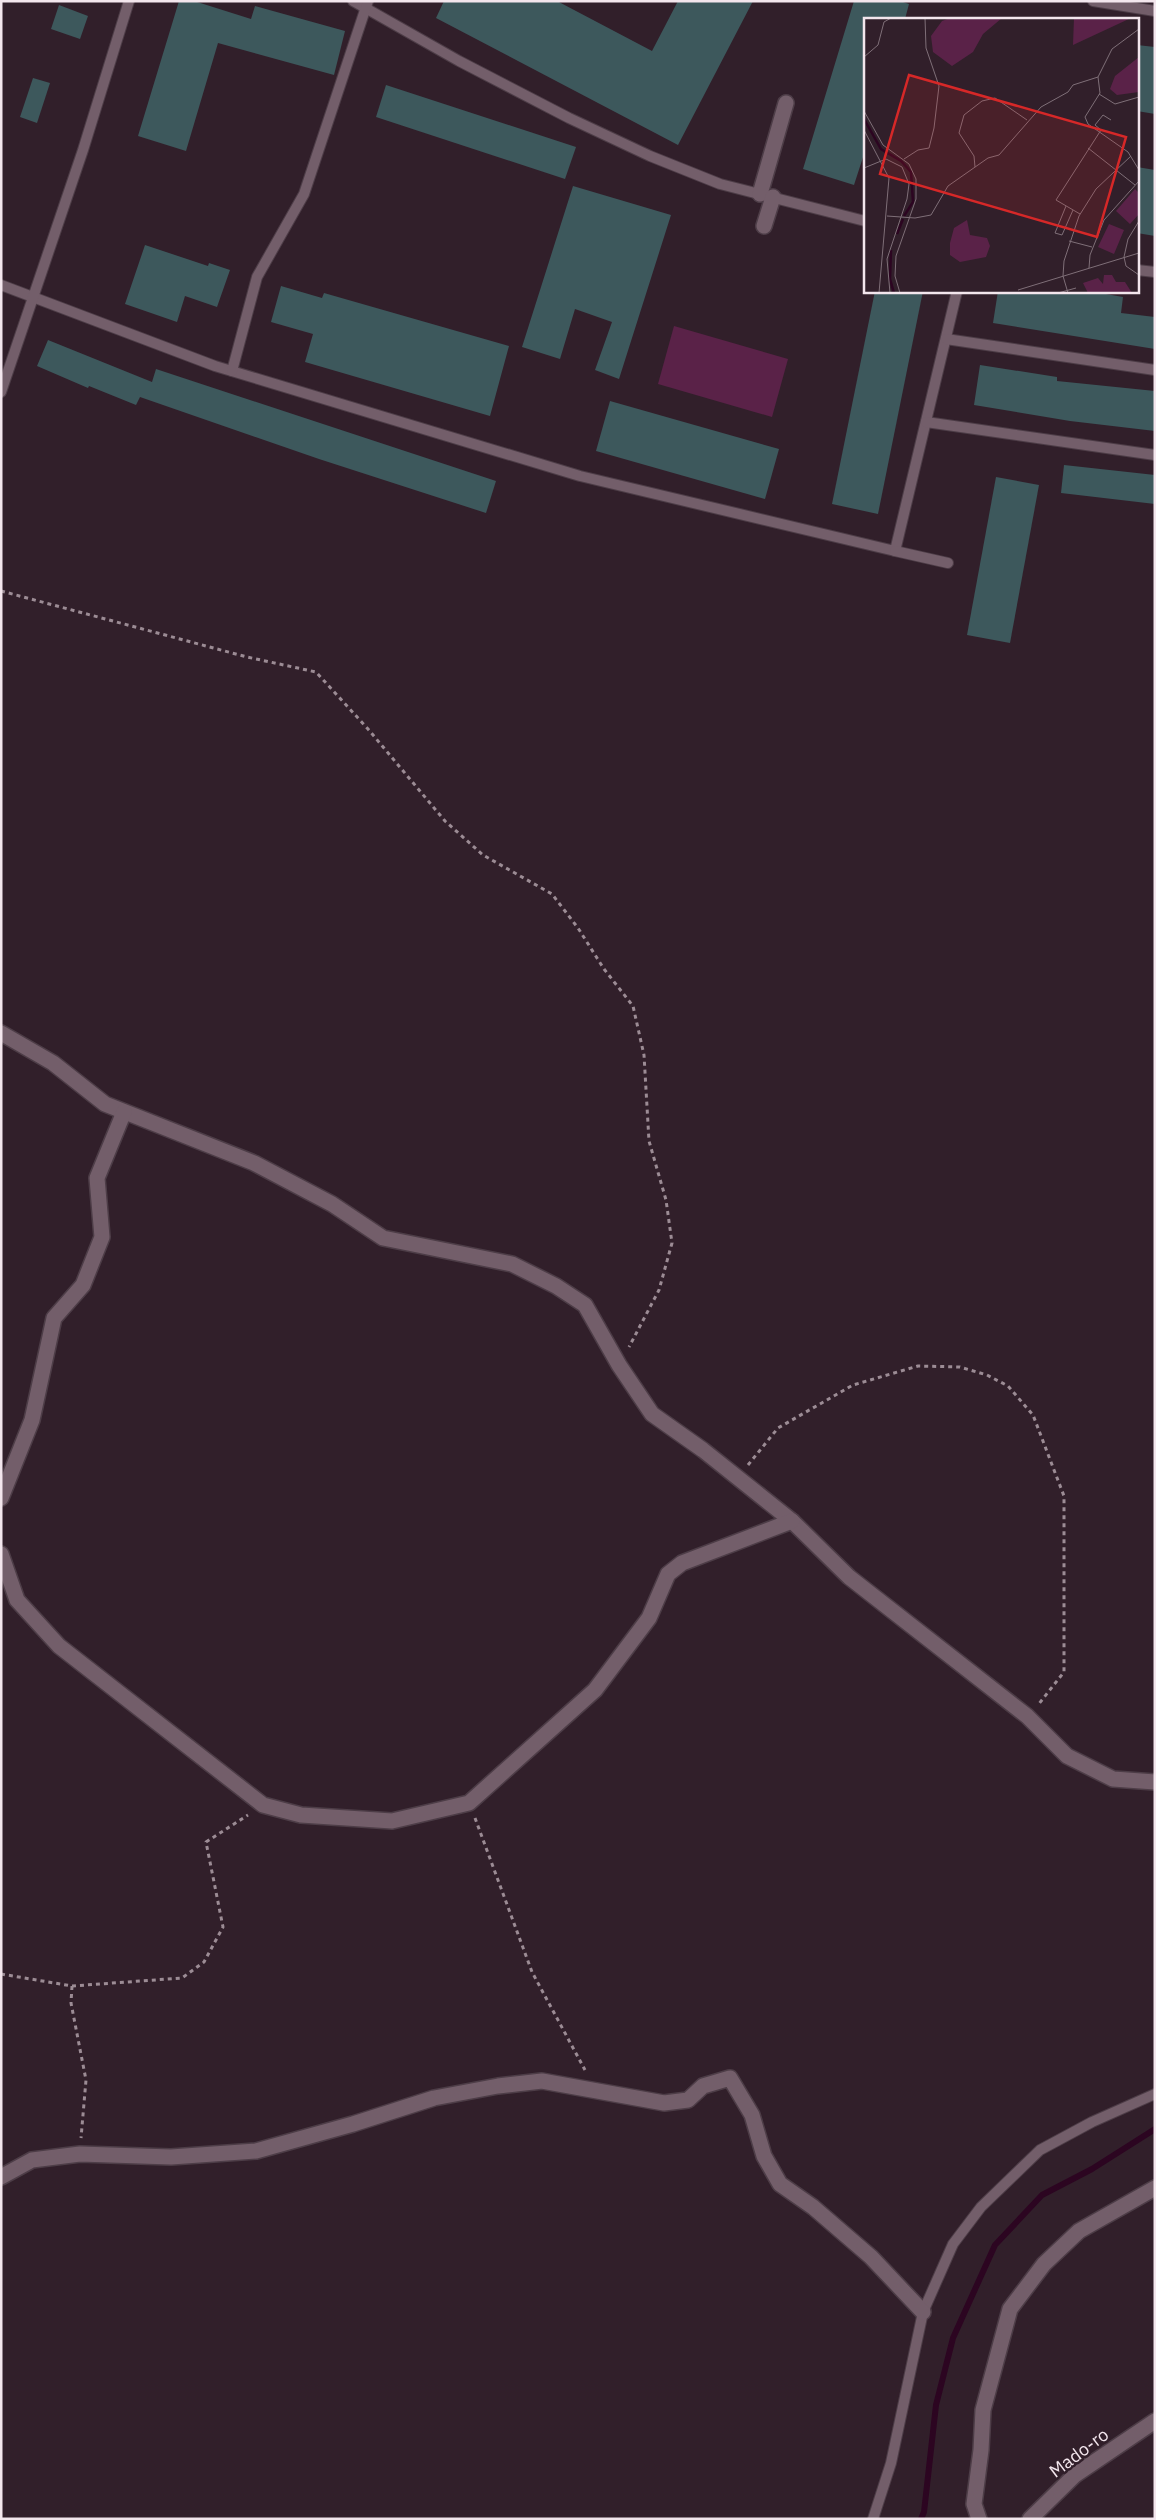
<svg xmlns="http://www.w3.org/2000/svg" width="1156" height="2520" font-family="'IBM Plex Sans',sans-serif">
	<style>
		.green { fill: #5a2248 }
		.lines { fill: none; stroke-linecap: round; stroke-linejoin: round }
		.stream { stroke: #2c0521; stroke-width: 6 }
		.building { fill: #3d585c }
		.lane-casing { stroke: #4d3d47; stroke-width: 12 }
		.street-casing { stroke: #4d3d47; stroke-width: 18 }
		.secondary-casing { stroke: #4d3d47; stroke-width: 18 }
		.path { stroke: #9c8c95; stroke-width: 3; stroke-dasharray: 4 4; stroke-linecap: butt }
		.lane { stroke: #735e6a; stroke-width: 10 }
		.street { stroke: #735e6a; stroke-width: 15 }
		.secondary { stroke: #735e6a; stroke-width: 15 }
		.labels { text-anchor: middle; stroke-width: 5; stroke-linejoin: round; paint-order: stroke }
		.street-label { font-size: 18px; fill: #f3e6ed; stroke: #311f2a }
		.inset-river { fill: none; stroke: #2c0521; stroke-width: 2.5 }
		.inset-road { fill: none; stroke: #7f6f78; stroke-width: 1 }
		.view { fill: #d62828; fill-opacity: 0.15; stroke: #d62828; stroke-width: 2.5 }
		.inset-edge { fill: none; stroke: #f3e6ed; stroke-width: 2.5 }
	</style>
	<rect width="100%" height="100%" fill="#311f2a"/>
	<polygon class="green" points="674,326 788,359 772,417 658,384"/>
	<g class="lines">
		<polyline class="stream" points="921,2519 924,2512 936,2405 953,2338 995,2245 1042,2195 1092,2169 1155,2129"/>
	</g>
	<g class="building">
		<polygon points="179,1 194,1 251,19 255,6 345,31 334,75 218,43 186,151 138,136"/>
		<polygon points="444,1 557,1 652,51 678,1 753,1 678,145 436,18"/>
		<polygon points="854,1 900,1 909,4 905,19 865,19 865,151 854,185 803,169"/>
		<polygon points="59,5 88,16 80,39 51,29"/>
		<polygon points="1137,45 1155,47 1155,114 1137,111"/>
		<polygon points="33,78 50,83 37,123 20,117"/>
		<polygon points="386,85 576,147 565,179 376,117"/>
		<polygon points="1137,167 1155,170 1155,236 1137,233"/>
		<polygon points="573,186 671,215 619,379 595,370 612,322 575,309 560,359 522,347"/>
		<polygon points="145,245 208,266 209,263 230,270 217,307 185,296 177,322 125,304"/>
		<polygon points="281,286 322,298 324,293 509,346 490,416 305,362 313,334 271,322"/>
		<polygon points="875,291 923,291 878,514 832,504"/>
		<polygon points="998,291 1089,291 1123,297 1121,313 1155,317 1155,349 993,323"/>
		<polygon points="48,340 152,382 156,369 496,481 486,513 319,459 140,397 136,405 89,386 88,388 37,366"/>
		<polygon points="980,365 1057,377 1057,381 1155,391 1155,431 1070,421 974,405"/>
		<polygon points="610,401 779,449 765,499 596,451"/>
		<polygon points="1064,465 1155,475 1155,504 1061,493"/>
		<polygon points="996,477 1039,485 1010,643 967,635"/>
	</g>
	<g class="lines">
		<defs>
			<g id="lane">
				<polyline points="353,1 459,61 569,118 650,156 720,184 865,221"/>
				<polyline points="1093,1 1155,11"/>
				<polyline points="1137,270 1155,272"/>
				<polyline points="1,285 215,366 580,476 895,551 957,291"/>
				<polyline points="946,339 1155,370"/>
				<polyline points="232,371 257,277 304,194 368,1"/>
				<polyline points="1,392 83,150 129,1"/>
				<polyline points="926,422 1155,455"/>
				<polyline points="895,551 948,563"/>
				<polyline points="873,2519 891,2463 923,2312 953,2244 981,2207 1040,2150 1092,2122 1155,2094"/>
			</g>
			<g id="street">
				<polyline points="760,194 786,103"/>
				<polyline points="764,226 773,197"/>
				<polyline points="1,1033 53,1063 105,1104 254,1163 332,1204 383,1238 512,1264 556,1286 585,1305 619,1365 652,1414 703,1450 792,1521 849,1577 1027,1716 1067,1756 1113,1779 1155,1782"/>
				<polyline points="1,1498 32,1420 54,1318 83,1285 102,1237 97,1178 124,1112"/>
				<polyline points="1,1554 17,1600 59,1646 263,1805 301,1815 392,1821 469,1803 595,1690 649,1618 668,1574 682,1563 792,1521"/>
				<polyline points="1,2177 32,2160 80,2154 171,2157 256,2151 353,2124 434,2098 498,2086 542,2081 664,2103 688,2100 703,2086 730,2078 752,2115 764,2156 780,2184 813,2207 871,2257 923,2312"/>
				<polyline points="979,2519 974,2504 981,2450 983,2410 1010,2309 1044,2264 1079,2231 1155,2188"/>
			</g>
			<polyline id="secondary" points="1030,2519 1075,2475 1155,2421"/>
		</defs>
		<use href="#lane" class="lane-casing"/>
		<use href="#street" class="street-casing"/>
		<use href="#secondary" class="secondary-casing"/>
		<g class="path">
			<polyline points="1,591 247,657 316,672 368,729 445,821 483,855 552,894 578,928 604,969 633,1006 644,1055 649,1141 666,1200 672,1243 659,1290 629,1347"/>
			<polyline points="748,1465 778,1428 853,1385 918,1366 960,1367 987,1375 1008,1386 1033,1415 1064,1496 1064,1672 1038,1705"/>
			<polyline points="475,1818 532,1972 585,2070"/>
			<polyline points="1,1974 72,1986 182,1978 204,1962 223,1927 206,1842 248,1815"/>
			<polyline points="72,1986 71,2003 86,2080 81,2138"/>
		</g>
		<use href="#lane" class="lane"/>
		<use href="#street" class="street"/>
		<use href="#secondary" class="secondary"/>
	</g>
	<g class="labels">
		<g class="street-label">
			<text transform="translate(1079 2453) rotate(-37)" y="6">Mado-ro</text>
		</g>
	</g>
	<g transform="translate(864 18)">
		<rect width="275" height="275" fill="#311f2a"/>
		<path d="M86 0H138L119 16 109 34 88 48 69 34 67 18 78 3ZM210 0H267L209 27ZM275 39V74L253 77 246 71 251 58ZM271 171 275 175V196L266 206 252 193ZM103 202 106 217 123 220 126 228 122 239 96 244 86 237V225L90 210ZM245 206 260 212 250 236 234 229ZM240 257H248L252 264H261L268 275H224L219 265 234 260 239 266Z" fill="#5a2248"/>
		<path class="inset-river" d="M0 101 17 131 37 143 47 154 49 184 40 198M33 216 39 201M27 232 26 261 30 275"/>
		<path class="inset-road" d="M275 11 248 31 234 59 236 75 221 99 224 106 264 134 275 152M0 39 14 27 20 4 27 0M235 76 251 86 275 79M0 93 19 127 45 146 52 161V181L32 238 31 258 36 275M0 112 25 160 15 275M224 130 271 167M40 141 54 132 65 130 70 110 75 68 62 30 61 0M111 149 110 138 95 115 100 97 118 83 131 80 163 102M0 150 22 141 38 149 45 166 43 181 23 241 26 275M202 188 191 215 198 217 209 192M216 196 192 182 237 112 231 107 239 97 247 102M23 198 51 200 67 197 84 168 124 140 135 137 177 89 204 74 209 67 234 59M275 203 264 221 260 239 262 248 275 257M205 223 228 229M225 250 226 237 240 202 275 163M154 272 275 235M194 275 212 270M204 275 199 258 200 243 215 198 232 171 267 138"/>
		<path class="view" d="M45 57 262 119 233 219 16 156Z"/>
		<rect width="275" height="275" class="inset-edge"/>
	</g>
	<rect width="1156" height="2520" fill="none" stroke="#f3e6ed" stroke-width="5"/>
</svg>
